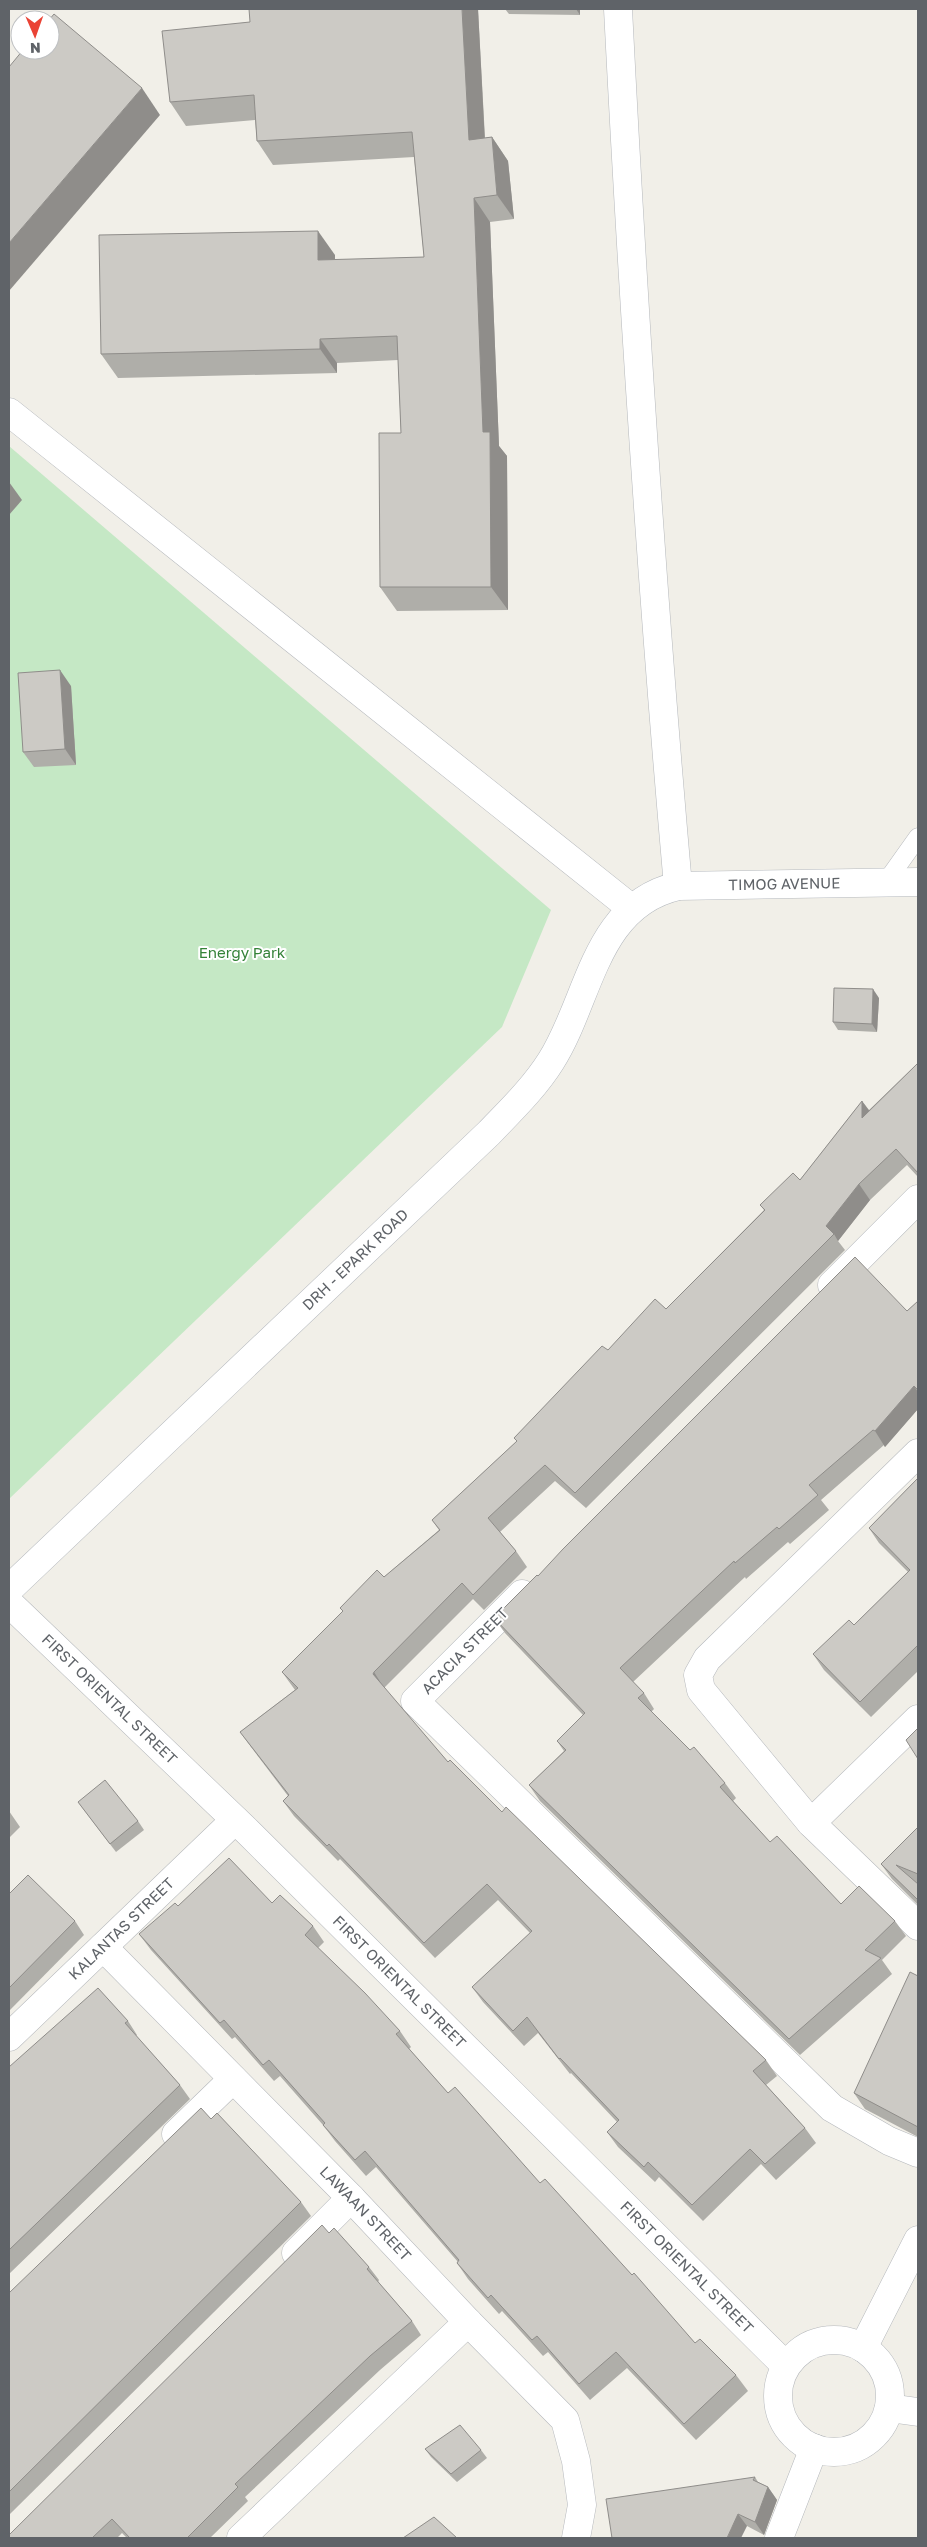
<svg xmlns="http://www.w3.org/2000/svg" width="927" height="2547" font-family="'Golos Text',sans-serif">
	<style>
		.green { fill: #c5e8c5 }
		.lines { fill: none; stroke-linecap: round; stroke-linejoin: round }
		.service-casing { stroke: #b5b8bc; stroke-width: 19 }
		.minor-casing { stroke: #b5b8bc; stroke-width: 29 }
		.secondary-casing { stroke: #b6babf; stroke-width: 29 }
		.service { stroke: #fff; stroke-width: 18 }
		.minor { stroke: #fff; stroke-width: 28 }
		.secondary { stroke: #fff; stroke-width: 28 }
		.wall { fill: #afaea9 }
		.shaded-wall { fill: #8f8d8a }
		.building { fill: #cccac5; stroke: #8f8d8a }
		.labels { text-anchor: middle; stroke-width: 4; stroke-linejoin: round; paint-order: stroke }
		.street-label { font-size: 15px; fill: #5f6368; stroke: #fff }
		.park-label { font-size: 15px; fill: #348238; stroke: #fff }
	</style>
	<rect width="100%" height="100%" fill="#f1efe8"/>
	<polygon class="green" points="9,446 551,910 502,1027 9,1499"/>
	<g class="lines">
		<defs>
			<polyline id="service" points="886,882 918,837"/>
			<g id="minor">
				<path d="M618 9C633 302 652 594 678 886"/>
				<polyline points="9,412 631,908"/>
				<polyline points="832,1285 918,1199"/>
				<polyline points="918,1453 707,1659 698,1675 701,1690 811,1823 918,1926"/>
				<polyline points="522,1594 415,1701 832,2108 889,2141 918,2153"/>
				<path id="s1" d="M9 1603 248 1832 786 2366"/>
				<polyline points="811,1823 918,1719"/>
				<path id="s2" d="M103 1947 351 2198 468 2322 565 2420 576 2461 582 2505 576 2538"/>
				<path id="s3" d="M9 2037 235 1820"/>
				<polyline points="176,2134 233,2079"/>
				<polyline points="296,2253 351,2198"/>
				<circle cx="834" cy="2396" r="56"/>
				<polyline points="863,2348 918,2240"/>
				<polyline points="889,2408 918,2412"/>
				<polyline points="241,2538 468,2322"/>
				<polyline points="779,2538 814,2448"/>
			</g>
			<g id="secondary">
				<path id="s4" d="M9 1589 489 1133C511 1110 534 1088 551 1061 590 1000 594 905 678 886L918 882"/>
			</g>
		</defs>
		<use href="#service" class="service-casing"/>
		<use href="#minor" class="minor-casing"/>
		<use href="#secondary" class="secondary-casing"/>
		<use href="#service" class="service"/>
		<use href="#minor" class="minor"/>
		<use href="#secondary" class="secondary"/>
	</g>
	<g class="wall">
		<polygon points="478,9 485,138 492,137 508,161 514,219 490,222 499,446 507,456 508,610 397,611 380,587 401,433 398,360 337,363 337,373 118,378 101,354 335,255 335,260 424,257 414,157 273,165 257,141 255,120 186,126 170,102"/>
		<polygon points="505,9 580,9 580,15 509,14"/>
		<polygon points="71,686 76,765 34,767 23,752"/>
		<polygon points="879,998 877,1032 838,1030 833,1022"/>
		<polygon points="918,1063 918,1177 907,1165 870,1200 838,1241 845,1250 586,1508 555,1481 500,1532 516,1551 527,1567 484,1610 473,1599 384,1688 448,1762 766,2060 777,2076 766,2085 805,2128 816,2143 776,2180 761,2164 703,2221 659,2177 655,2182 618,2147 607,2132 617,2122 571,2073 570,2074 538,2033 524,2046 483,2002 472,1987 530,1933 498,1900 435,1958 340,1859 338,1861 294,1816 283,1801 288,1796 251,1747 240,1732 295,1690 282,1672 343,1611 340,1608 384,1577 439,1530 432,1520 517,1441 514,1438 608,1350 666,1309 764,1210 760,1205 800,1180 862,1101 869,1110"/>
		<polygon points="918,1301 918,1409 885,1447 884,1445 821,1500 829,1510 790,1544 788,1542 746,1579 745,1577 633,1682 644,1693 654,1709 651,1712 690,1750 725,1783 736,1798 733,1801 770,1842 841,1904 895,1921 906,1936 882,1960 892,1974 800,2055 540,1801 529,1785 564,1751 557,1741 583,1715 505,1633 494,1618 538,1576 907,1311"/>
		<polygon points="918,1478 918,1671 871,1717 824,1670 813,1654 854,1625 908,1572 879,1543 869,1528"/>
		<polygon points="78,1802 138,1821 144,1830 116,1852"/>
		<polygon points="9,1811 20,1827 9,1838"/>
		<polygon points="918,1827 918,1905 892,1879 881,1864"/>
		<polygon points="9,1894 75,1921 84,1935 9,2011"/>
		<polygon points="272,1903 313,1926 324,1942 318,1948 400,2031 411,2047 409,2049 448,2093 632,2275 695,2343 736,2375 748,2391 696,2440 627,2368 590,2400 548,2352 543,2356 502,2311 499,2314 468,2279 457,2263 458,2262 376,2167 366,2176 335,2141 323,2125 280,2076 274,2081 235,2037 232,2039 151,1950 139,1934 178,1906"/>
		<polygon points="918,1976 918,2137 865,2109 854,2093"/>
		<polygon points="128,2021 137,2035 136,2036 180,2085 190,2099 9,2274 9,2067"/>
		<polygon points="211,2119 301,2202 311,2216 9,2515 9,2293"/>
		<polygon points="329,2233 369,2267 379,2280 378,2282 412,2321 421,2335 380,2370 245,2497 248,2501 210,2538 127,2538 122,2533 117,2538 9,2538 10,2534"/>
		<polygon points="425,2449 481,2450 487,2458 457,2482 431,2457"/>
		<polygon points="755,2477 758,2482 768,2487 777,2500 764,2535 747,2526 612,2538"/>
	</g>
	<g class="shaded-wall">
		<polygon points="462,9 478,9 486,163 469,140"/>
		<polygon points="576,9 580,9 580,15"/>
		<polygon points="142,88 160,115 9,291 9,243"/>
		<polygon points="492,137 508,161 514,219 497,195"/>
		<polygon points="474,198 490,222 499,446 507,456 508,610 491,587 483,432"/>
		<polygon points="318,231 335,255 335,284 318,260"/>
		<polygon points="320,339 337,363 337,373 320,349"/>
		<polygon points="9,482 22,500 9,515"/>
		<polygon points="60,670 71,686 76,765 65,749"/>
		<polygon points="873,989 879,998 877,1032 872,1024"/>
		<polygon points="862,1101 873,1116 862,1118"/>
		<polygon points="859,1184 870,1200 838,1241 834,1234 826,1226"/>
		<polygon points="914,1386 918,1392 918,1409 885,1447 875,1431"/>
		<polygon points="374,1672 384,1688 373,1674"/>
		<polygon points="768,2487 777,2500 764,2535 755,2522"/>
		<polygon points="738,2514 747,2526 741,2538 727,2538"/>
	</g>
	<g class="building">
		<polygon points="249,9 462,9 469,140 492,137 497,195 474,198 483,432 490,432 491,587 380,587 379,433 401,433 397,336 320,339 320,349 101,354 99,235 318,231 318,260 424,257 412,132 257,141 254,95 170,102 162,31 250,22"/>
		<polygon points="54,14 142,88 9,243 9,67 23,50 50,50 50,20 49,20"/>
		<polygon points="60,670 65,749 23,752 18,673"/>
		<polygon points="834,988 873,989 872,1024 833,1022"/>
		<polygon points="918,1063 918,1173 896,1149 859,1184 826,1226 834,1234 575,1493 545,1465 488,1518 516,1551 473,1595 462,1583 374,1672 373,1674 448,1762 450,1760 502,1812 506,1807 766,2060 753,2071 805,2128 765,2164 750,2149 692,2205 648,2162 644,2167 607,2132 619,2120 560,2058 559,2059 527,2017 513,2031 472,1987 532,1931 487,1884 424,1943 329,1844 327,1846 283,1801 289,1795 240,1732 298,1688 282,1672 343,1611 340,1608 377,1570 384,1577 440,1530 432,1520 517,1441 514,1438 602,1346 608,1350 655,1299 666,1309 765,1210 760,1205 793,1173 800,1180 862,1101 862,1118"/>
		<polygon points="855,1257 907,1311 918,1301 918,1390 914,1386 875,1431 873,1430 809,1485 818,1495 779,1529 777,1527 735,1563 734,1561 620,1668 644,1693 638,1698 690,1750 694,1747 725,1783 720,1787 770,1842 777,1836 841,1904 859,1886 895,1921 865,1950 881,1958 789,2039 529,1785 566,1750 557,1741 585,1713 494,1618 537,1575 538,1576 563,1549"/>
		<polygon points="918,1478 918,1645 860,1702 813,1654 849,1620 854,1625 910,1570 869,1528"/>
		<polygon points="918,1728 918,1759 906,1740"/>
		<polygon points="105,1780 138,1821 110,1844 78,1802"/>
		<polygon points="918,1827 918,1874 896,1865 918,1884 918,1898 917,1899 881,1864"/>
		<polygon points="229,1858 272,1903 280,1895 313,1926 305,1935 365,1993 400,2031 396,2034 448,2093 455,2087 540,2183 545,2179 632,2275 634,2273 695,2343 700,2339 736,2375 684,2424 616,2352 579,2384 537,2336 532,2340 491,2295 488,2298 457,2263 459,2260 365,2151 355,2160 323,2125 325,2123 269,2060 263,2065 224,2020 220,2023 139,1934 175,1903 178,1906"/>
		<polygon points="28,1875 75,1921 9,1988 9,1894"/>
		<polygon points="910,1972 918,1976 918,2127 854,2093"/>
		<polygon points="98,1988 128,2021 125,2023 180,2085 9,2250 9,2067"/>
		<polygon points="201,2108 211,2119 217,2113 301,2202 9,2492 9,2293"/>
		<polygon points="322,2225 329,2233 334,2228 369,2267 367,2269 412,2321 370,2356 235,2484 238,2487 187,2538 130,2538 112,2519 92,2538 9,2538 9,2535"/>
		<polygon points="460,2425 481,2450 451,2474 425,2449"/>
		<polygon points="755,2477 753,2480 768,2487 755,2522 738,2514 727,2538 612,2538 606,2499"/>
		<polygon points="434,2517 457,2538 403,2538"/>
	</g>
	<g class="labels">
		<g class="street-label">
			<text dy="5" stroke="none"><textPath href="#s4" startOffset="1089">TIMOG AVENUE</textPath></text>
			<text dy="5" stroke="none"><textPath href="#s4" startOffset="478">DRH - EPARK ROAD</textPath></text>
			<text transform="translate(465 1651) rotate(-45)" y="5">ACACIA STREET</text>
			<text dy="5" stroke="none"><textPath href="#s1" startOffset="139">FIRST ORIENTAL STREET</textPath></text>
			<text dy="5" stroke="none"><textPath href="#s3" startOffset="156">KALANTAS STREET</textPath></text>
			<text dy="5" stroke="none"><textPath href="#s1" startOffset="544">FIRST ORIENTAL STREET</textPath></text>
			<text dy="5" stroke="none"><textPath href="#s2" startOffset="374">LAWAAN STREET</textPath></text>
			<text dy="5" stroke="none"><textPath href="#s1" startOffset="949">FIRST ORIENTAL STREET</textPath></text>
		</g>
		<g class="park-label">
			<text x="242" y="958">Energy Park</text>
		</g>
	</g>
	<rect width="927" height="2547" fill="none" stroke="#5f6368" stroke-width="20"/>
	<g transform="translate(35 35) rotate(178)"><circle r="24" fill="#ffffff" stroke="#bfc1c3"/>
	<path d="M0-4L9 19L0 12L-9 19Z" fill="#ea4335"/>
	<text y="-8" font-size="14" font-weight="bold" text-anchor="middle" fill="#5f6368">N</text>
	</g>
</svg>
